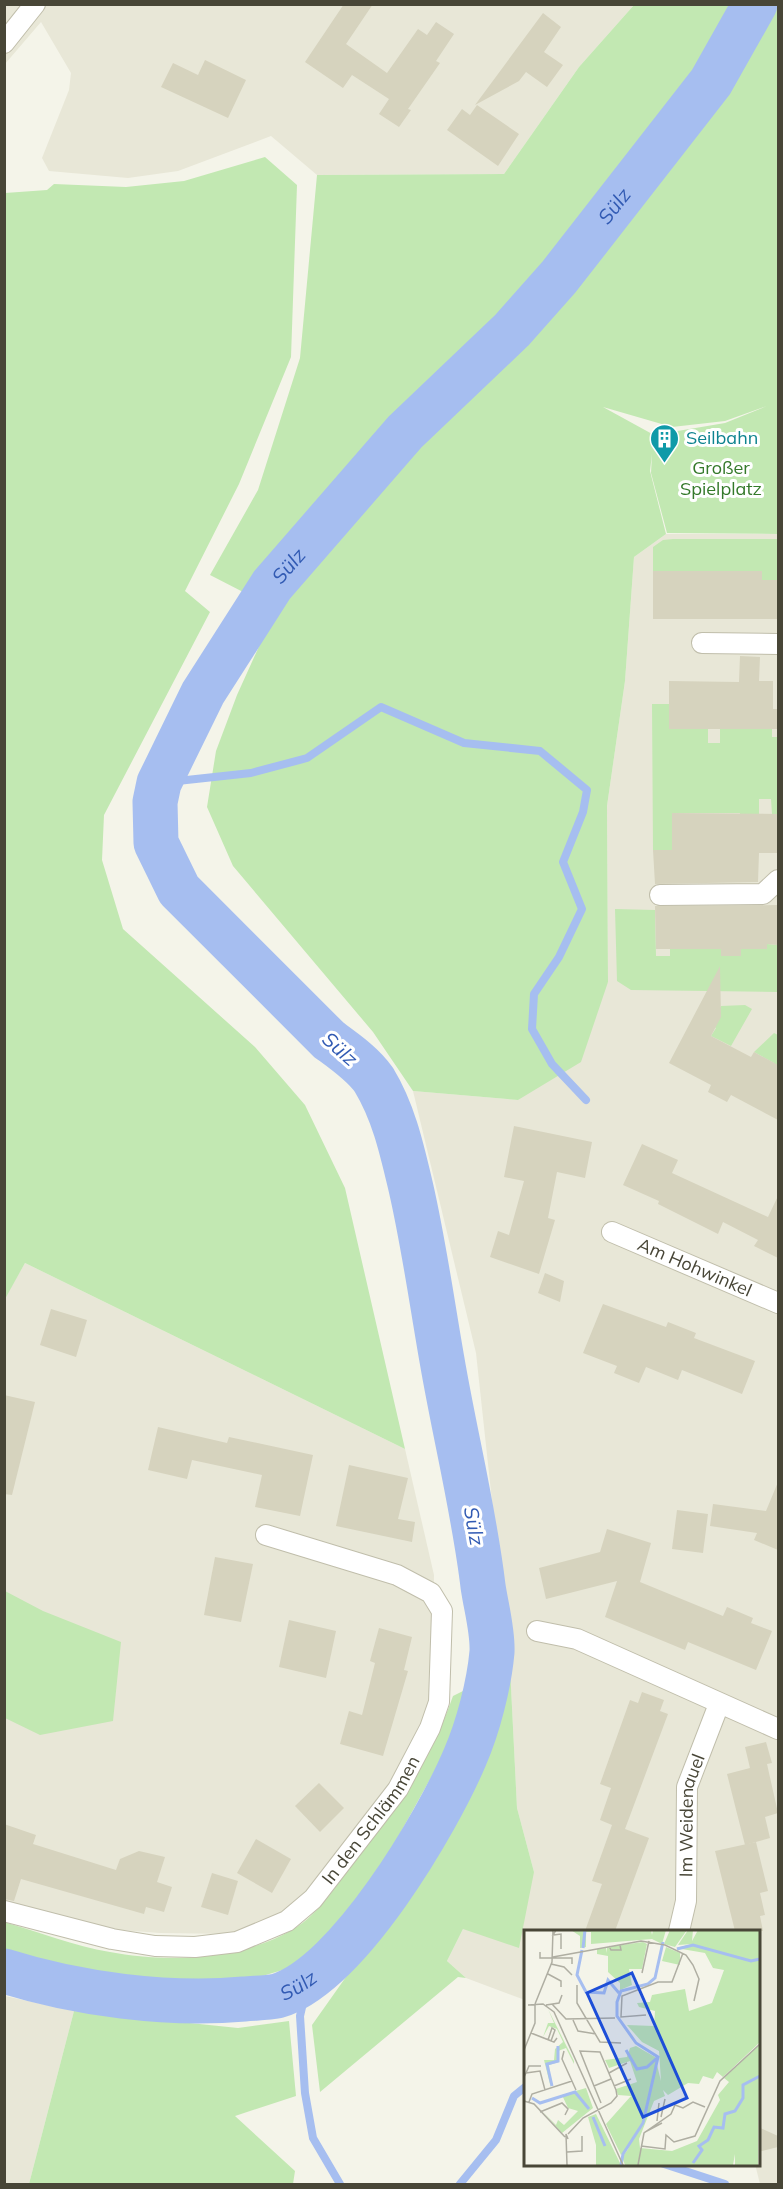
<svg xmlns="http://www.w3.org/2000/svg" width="783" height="2189" font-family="Mulish,sans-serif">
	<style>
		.residential { fill: #e8e7d7 }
		.green { fill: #c2e8b2; fill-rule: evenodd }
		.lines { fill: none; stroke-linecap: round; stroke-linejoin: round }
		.stream { stroke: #a6bef0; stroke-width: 8 }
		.river { stroke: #a6bef0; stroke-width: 45 }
		.building { fill: #d6d3be }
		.minor-casing { stroke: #c0beab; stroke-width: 22 }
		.minor { stroke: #fff; stroke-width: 20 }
		.labels { text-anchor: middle; stroke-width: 6; stroke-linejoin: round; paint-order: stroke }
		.culture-label { font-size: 18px; fill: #0d838f; stroke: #fff; text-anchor: start }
		.park-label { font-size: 18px; fill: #34792a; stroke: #fff }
		.street-label { font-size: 18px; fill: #484637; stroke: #fff }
		.water-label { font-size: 20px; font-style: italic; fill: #315ab3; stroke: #fff }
		.inset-river { fill: none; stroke: #a6bef0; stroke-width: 3 }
		.inset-road { fill: none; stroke: #afaea2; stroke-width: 1.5 }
		.view { fill: #1d4ed8; fill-opacity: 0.15; stroke: #1d4ed8; stroke-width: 3 }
		.inset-edge { fill: none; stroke: #484637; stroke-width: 3 }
	</style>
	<rect width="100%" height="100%" fill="#f4f4e9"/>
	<g class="residential">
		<polygon points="5,5 634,5 579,67 504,174 317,175 271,136 178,171 128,178 49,171 42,158 69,90 71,73 41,22 5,64"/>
		<polygon points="666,534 778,534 778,2184 760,2184 755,2164 758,2164 758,1931 525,1931 525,2000 466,1978 447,1961 463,1929 534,1872 517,1808 510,1667 476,1353 413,1091 518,1100 608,982 607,806 625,681 634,557"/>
		<polygon points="25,1263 405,1449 434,1575 432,1686 422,1725 390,1785 303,1894 282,1915 231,1934 160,1933 120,1930 5,1902 4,1299"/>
		<polygon points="5,1996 74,2011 29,2184 5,2184"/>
	</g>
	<g class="green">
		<path d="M634 5H778V534L667 533 651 473 652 454 650 471 666 534 634 557 625 681 607 806 608 982 581 1062 518 1100 413 1091 373 1032 233 866 207 807 216 751 237 695 271 620 247 594 210 575 258 490 300 358 317 175 504 174 579 67ZM767 406 725 423 654 435 603 407 672 427 725 421Z"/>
		<polygon points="265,157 297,185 291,357 239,484 185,591 210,612 104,815 102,860 123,929 255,1047 305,1105 345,1188 405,1449 25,1263 5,1299 5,193 47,190 54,184 126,187 184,181"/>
		<polygon points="673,539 778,539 778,580 774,581 762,594 761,571 653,571 653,547 663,540"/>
		<polygon points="720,701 772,729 772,737 778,737 778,814 772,814 771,799 759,799 759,850 740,850 740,813 672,813 672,850 653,850 652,704 669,704 669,729 708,729 708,743 720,743"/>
		<polygon points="615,909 655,910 656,956 670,956 670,949 721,949 721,956 741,956 741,949 766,949 767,944 778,945 778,992 631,990 617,981"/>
		<polygon points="745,1005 752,1009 731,1046 711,1036 716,1028 711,1025 721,1006"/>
		<polygon points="774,1033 778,1035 778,1070 772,1067 774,1063 754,1052"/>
		<polygon points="5,1591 43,1611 121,1642 113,1721 40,1735 5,1718"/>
		<polygon points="510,1667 517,1808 534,1872 519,1948 463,1929 447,1961 466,1978 458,1977 320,2092 312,2025 428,1861 480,1770 494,1676"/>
		<path d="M469 1688 449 1745 392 1848 349 1914 306 1963 236 1984 162 1983 47 1963 5 1950 4 1922C39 1932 74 1946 110 1952 167 1963 240 1960 292 1930 322 1913 343 1875 364 1848 404 1797 431 1758 453 1696Z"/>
		<polygon points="74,2011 238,2028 289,2021 296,2096 235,2116 295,2171 293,2184 29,2184"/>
	</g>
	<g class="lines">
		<g class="stream">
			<polyline points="159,783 251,773 307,758 381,707 464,743 540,751 587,790 583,812 563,862 582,909 559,957 534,994 532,1029 552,1064 586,1100"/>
			<polyline points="308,1981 300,2016 305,2093 313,2138 340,2184"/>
			<polyline points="664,2164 725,2184"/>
			<polyline points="460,2184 496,2140 514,2096 525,2087"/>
		</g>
		<path class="river" id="s1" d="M4 1971C77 1994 168 2006 244 1999 255 1998 267 1998 277 1996 348 1975 437 1823 465 1757 478 1727 489 1685 492 1652 493 1631 486 1607 483 1586 474 1510 455 1436 442 1360 432 1303 424 1245 411 1188 402 1150 394 1113 374 1080 363 1064 344 1051 329 1040L179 890 156 843 155 802 159 783 203 693 272 585 405 432 512 330 559 277 711 82 755 4"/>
	</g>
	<g class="building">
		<polygon points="344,4 373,4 346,44 387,73 418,29 427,35 436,22 454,34 436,61 440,63 408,109 411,110 399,127 379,114 389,99 352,75 343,88 305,62"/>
		<polygon points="543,13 561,27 544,52 563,65 547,87 526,72 519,81 475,105"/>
		<polygon points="205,60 246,80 228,118 161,87 173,63 198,75"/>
		<polygon points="477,105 519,134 498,166 447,130 462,109 470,115"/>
		<polygon points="653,571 762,571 762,580 778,580 778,619 653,619"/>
		<polygon points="740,656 760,657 759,681 773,681 773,709 778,709 778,729 669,729 669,681 739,682"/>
		<polygon points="672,813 778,814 778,853 759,853 758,882 655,884 653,850 672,850"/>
		<polygon points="778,905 778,945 767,944 767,949 741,949 741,956 721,956 721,949 656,949 655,906"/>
		<polygon points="720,966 721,1017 711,1036 751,1057 754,1052 778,1065 778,1120 731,1095 727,1102 708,1092 711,1085 669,1063"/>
		<polygon points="514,1126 592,1142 585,1178 557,1172 548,1218 555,1220 539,1274 490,1257 498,1231 509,1235 524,1181 504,1177"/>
		<polygon points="642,1144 678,1160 672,1173 768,1217 778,1196 778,1258 754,1246 758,1240 723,1222 718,1234 658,1204 659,1201 623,1185"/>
		<polygon points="545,1273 564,1281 560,1302 538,1293"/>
		<polygon points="603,1304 666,1327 668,1322 696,1333 694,1338 755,1361 742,1394 682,1370 678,1380 646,1367 639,1383 614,1373 617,1366 583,1353"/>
		<polygon points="51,1309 87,1320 76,1357 40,1345"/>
		<polygon points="4,1395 35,1402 12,1495 4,1494"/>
		<polygon points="158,1427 227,1443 229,1437 313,1455 300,1516 255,1507 262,1475 192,1460 187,1479 148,1470"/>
		<polygon points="349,1465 408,1478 398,1519 415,1522 412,1542 336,1526"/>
		<polygon points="778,1482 778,1550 754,1540 757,1533 710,1526 713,1504 766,1511"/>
		<polygon points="677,1510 708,1514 703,1553 672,1549"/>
		<polygon points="607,1529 651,1543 640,1582 723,1616 727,1607 753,1618 751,1623 772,1631 756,1670 688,1642 685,1650 605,1617 617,1581 546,1599 539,1568 600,1552"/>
		<polygon points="215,1557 253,1564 241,1622 204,1615"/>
		<polygon points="289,1620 336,1631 326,1678 279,1667"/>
		<polygon points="379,1628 412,1637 404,1670 408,1671 383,1756 340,1744 349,1711 362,1715 375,1663 370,1661"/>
		<polygon points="642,1692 664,1700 660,1711 668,1714 625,1829 649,1838 615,1931 585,1931 602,1884 592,1881 612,1825 600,1820 611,1788 600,1784 630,1700 638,1703"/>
		<polygon points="766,1742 772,1763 767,1764 778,1813 765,1817 770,1838 745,1845 727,1774 750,1768 745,1747"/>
		<polygon points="319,1783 344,1808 320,1832 295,1806"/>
		<polygon points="4,1824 36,1835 33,1844 116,1870 120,1859 139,1851 165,1857 157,1882 172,1887 164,1912 146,1907 144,1914 21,1879 14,1901 4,1899"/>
		<polygon points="256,1839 291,1859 272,1893 237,1873"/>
		<polygon points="756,1842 768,1891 760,1893 765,1915 760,1916 763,1931 735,1931 715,1851"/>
		<polygon points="212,1873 238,1881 228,1915 201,1907"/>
		<polygon points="758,2127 778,2136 778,2147 758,2152"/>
	</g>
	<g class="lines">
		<defs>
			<g id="minor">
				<polyline points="4,43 35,4"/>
				<polyline points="702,643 778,644"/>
				<polyline points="660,895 763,894 778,880"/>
				<path id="s2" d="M612 1232 778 1303"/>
				<polyline points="537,1631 577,1639 778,1729"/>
				<path id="s3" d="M4 1911 112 1939 155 1946 195 1947 237 1942 287 1921 313 1899 398 1789 430 1728 439 1702 442 1611 431 1593 397 1575 266 1535"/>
				<path id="s4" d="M679 1931 686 1901 687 1787 719 1704"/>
			</g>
		</defs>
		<use href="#minor" class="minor-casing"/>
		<use href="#minor" class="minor"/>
	</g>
	<defs>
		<symbol id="building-pin" viewBox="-11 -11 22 30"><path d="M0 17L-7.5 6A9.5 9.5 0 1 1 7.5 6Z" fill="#0f9aa8" stroke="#fff"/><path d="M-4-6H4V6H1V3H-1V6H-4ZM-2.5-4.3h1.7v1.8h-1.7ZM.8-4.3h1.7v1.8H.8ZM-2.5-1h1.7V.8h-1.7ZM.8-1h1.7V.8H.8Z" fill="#fff"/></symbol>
	</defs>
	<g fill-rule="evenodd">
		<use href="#building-pin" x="648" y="422" width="33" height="45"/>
	</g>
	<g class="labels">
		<g class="culture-label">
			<text x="686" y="444">Seilbahn</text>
		</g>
		<g class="park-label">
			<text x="721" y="474">Großer<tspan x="721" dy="21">Spielplatz</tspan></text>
		</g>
		<g class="street-label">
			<text dy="6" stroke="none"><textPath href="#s2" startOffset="90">Am Hohwinkel</textPath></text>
			<text dy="6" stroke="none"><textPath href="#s4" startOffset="117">Im Weidenauel</textPath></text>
			<text dy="6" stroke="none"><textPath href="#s3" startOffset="424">In den Schlämmen</textPath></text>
		</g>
		<g class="water-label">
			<text dy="7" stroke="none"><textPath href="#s1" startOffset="2406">Sülz</textPath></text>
			<text dy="7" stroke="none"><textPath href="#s1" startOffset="1920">Sülz</textPath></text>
			<text transform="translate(340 1049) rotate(42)" y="7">Sülz</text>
			<text transform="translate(474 1526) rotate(80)" y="7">Sülz</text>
			<text dy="7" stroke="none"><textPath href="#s1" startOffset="300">Sülz</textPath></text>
		</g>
	</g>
	<g transform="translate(524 1930)">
		<rect width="236" height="236" fill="#f4f4e9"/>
		<path d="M47 0H127L128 5 129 0H142L138 14 128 9 67 14V2H62V17L56 18V6ZM146 0H163L151 17 140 14ZM164 0H169L168 11 174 0H235V113L199 147 193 142 189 149 179 146 175 154 164 153 144 165 139 160 141 166 130 171 115 209 116 218 148 221 173 211 196 170 194 165 205 152 200 148 235 115 234 235H211V224L209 235H101L98 227 105 218 97 225 82 194 107 166 94 165 92 159 113 152 106 131 85 138 81 130 103 127 106 118 112 116 131 127 137 151 135 121 118 112 103 95 130 96 131 81 115 77 113 73 126 72 128 65 161 59 165 81 188 73 200 40 189 38 181 23 152 18 168 14 154 15ZM119 12 123 14 118 39H105L108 55 96 60V53L84 42V26L73 24V19L82 18 83 23V17ZM142 17 156 23V35L138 31ZM24 79 50 131V134L42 118 34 121 35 132 25 135 27 158 20 130H30L31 119 39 112 33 99 25 96 19 107 24 93H30ZM62 158 69 178 38 203 18 181 32 195 34 190 40 195 54 181 44 178 38 165ZM72 184 96 233V235H72V215L64 187Z" fill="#c2e8b2"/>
		<path class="inset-river" d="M59 18 61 0M153 19 169 15 227 31 236 29M58 20 53 45 62 62 80 63 84 50 95 63M102 120 113 139 123 137 134 127M28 156 23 134 34 131V116M8 168 16 173 51 162 65 179M69 187 81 216M169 233 178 220 175 216 184 210 190 197 199 198 201 184 211 181 219 168V155L236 146M97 235 99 224 119 193 134 127 112 113 93 86V72L97 61 124 54 131 48 139 12"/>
		<path class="inset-road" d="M32 0 29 5 37 4V19M85 16 87 20H97L96 15M16 22V28H48V34M29 27 117 11 141 15 162 25 169 35 175 49 170 71M27 34 40 37 48 45M118 43 125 11M24 44 37 51V57M53 55V73L76 112 97 113M11 74 28 32 29 0M28 74 42 89 91 88M4 75 19 74 30 82 99 235M22 75 35 73 38 65M122 85 97 87 98 66 134 52H148L159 23M49 90 54 101 72 104M7 103 30 112 33 108M24 110 28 98 31 100 27 111M0 120 11 93V75M40 121 38 129 52 160M2 143 5 136H17M85 143 103 133M0 147 2 143 16 141 21 160M70 156 77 173M90 156 107 149M0 171 10 174 41 207M5 172 8 164 48 151M16 182 38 173 44 179 41 185M137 187 141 169M133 191 135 173M121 202 138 193M44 204 59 188 87 173 93 166 92 160 76 122 56 121 70 156 87 149M117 216 141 219 142 205 150 212 171 206 196 151 236 114M43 222 58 221V206M43 235 42 204 44 209M114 235 120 203 147 184 151 175 159 178 169 172 181 177"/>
		<path class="view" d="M108 43 163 168 119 187 63 63Z"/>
		<rect width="236" height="236" class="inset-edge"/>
	</g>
	<rect width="783" height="2189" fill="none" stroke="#484637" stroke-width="12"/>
</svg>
